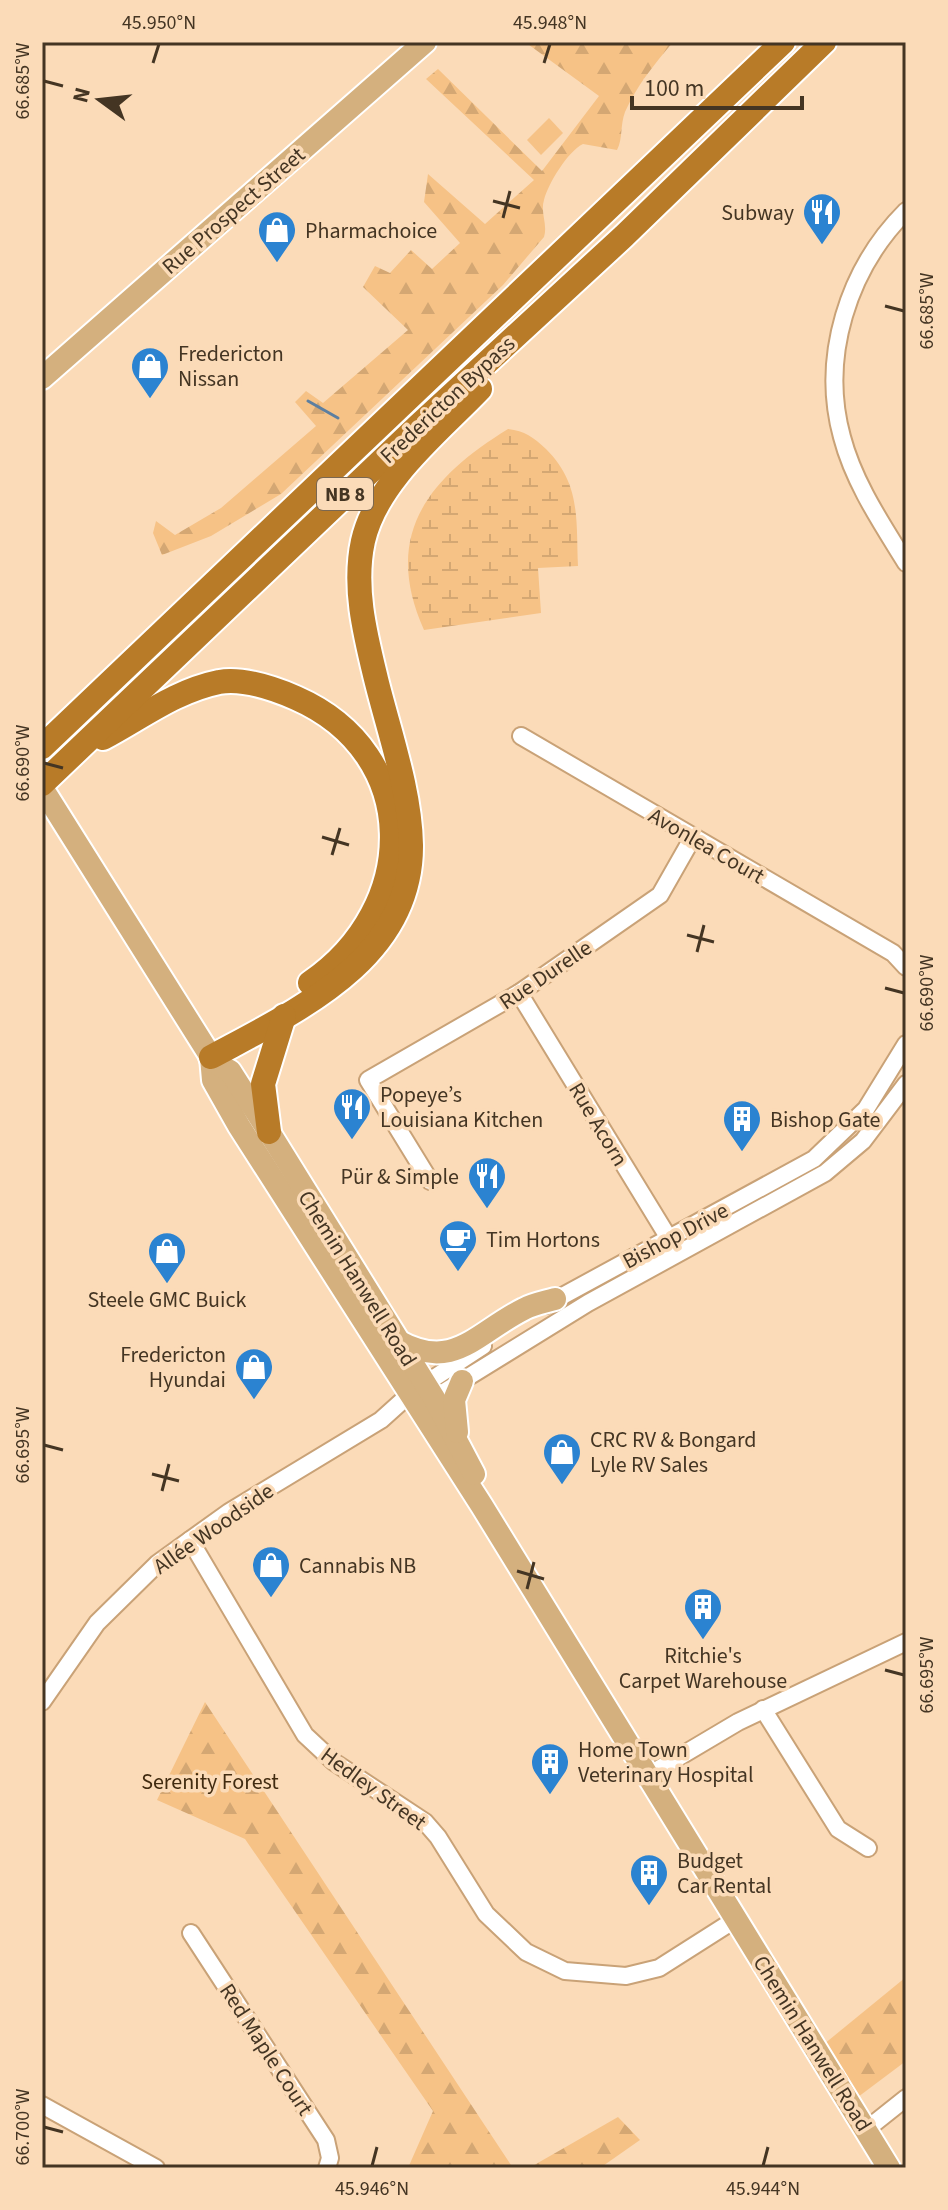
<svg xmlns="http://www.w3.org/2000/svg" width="948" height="2210" font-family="'Source Sans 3',sans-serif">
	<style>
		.grass { fill: #f6c286 }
		.forest { fill: url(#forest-firs) }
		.wetland { fill: url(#wetland-marsh) }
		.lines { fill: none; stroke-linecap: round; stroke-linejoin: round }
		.stream { stroke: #5d7fa0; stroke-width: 3 }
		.minor-casing { stroke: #c9a277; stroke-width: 20 }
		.major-casing { stroke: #fff; stroke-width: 26 }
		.highway-casing { stroke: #fff; stroke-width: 28 }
		.minor { stroke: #fff; stroke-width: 16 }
		.major { stroke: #d4b07e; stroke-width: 22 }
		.highway { stroke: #b87b28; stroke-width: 24 }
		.ticks { fill: none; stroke: #443523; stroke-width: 3 }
		.labels { text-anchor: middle; stroke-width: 7; stroke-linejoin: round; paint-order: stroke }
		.shield { fill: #fbdbb8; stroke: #7b6750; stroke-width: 2 }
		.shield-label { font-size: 20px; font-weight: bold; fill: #443523 }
		.street-label { font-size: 22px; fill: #443523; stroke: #fbdbb8 }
		.poi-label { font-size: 22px; fill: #443523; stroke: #fbdbb8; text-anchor: start }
		.park-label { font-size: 22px; fill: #412b10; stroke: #fbdbb8 }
		.neatline { fill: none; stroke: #443523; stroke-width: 3 }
		.ticks-label { font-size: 20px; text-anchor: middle; fill: #443523 }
	</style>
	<defs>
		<pattern id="forest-firs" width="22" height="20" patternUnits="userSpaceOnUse" patternTransform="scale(2)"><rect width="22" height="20" fill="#f6c286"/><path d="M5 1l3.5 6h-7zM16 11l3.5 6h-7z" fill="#d4a773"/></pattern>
		<pattern id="wetland-marsh" width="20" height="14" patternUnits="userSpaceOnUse" patternTransform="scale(2)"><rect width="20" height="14" fill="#f6c286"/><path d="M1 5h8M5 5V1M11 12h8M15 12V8" fill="none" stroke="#d4a773"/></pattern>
	</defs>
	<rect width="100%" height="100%" fill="#fbdbb8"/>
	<polygon class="grass" points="549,118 563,133 541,155 527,140"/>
	<g class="forest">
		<path d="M525 42H673C654 65 637 85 625 112 620 125 623 139 617 150L583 144C568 151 548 184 544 200 540 213 548 224 544 237L503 285 281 494 211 536 162 555 153 533 156 521 175 535 221 508 316 426 295 402 306 391 323 403 408 330 363 287 375 266 390 273 411 250 432 269 460 243 424 202 428 174 485 224 534 180 426 79 438 69 542 171 599 96Z"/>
		<polygon points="205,1702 513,2168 408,2168 433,2111 245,1839 157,1800"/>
		<polygon points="906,1977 906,2061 850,2103 818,2049"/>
		<polygon points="618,2117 640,2140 600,2168 529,2168"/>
	</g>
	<path class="wetland" d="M508 429C525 431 533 437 546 449 581 484 576 519 578 566L538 568 541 613 424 630C382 536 427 479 508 429Z"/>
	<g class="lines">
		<polyline class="stream" points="308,401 338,418"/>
		<defs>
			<g id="minor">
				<path d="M906 211C848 269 820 357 842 437 854 483 882 524 906 563"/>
				<polyline points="521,736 893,953 906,967"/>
				<polyline points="519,993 673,1245"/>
				<polyline points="430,1181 368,1080 519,993 660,895 693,837"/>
				<polyline points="546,1305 814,1159 866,1109 906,1044"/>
				<polyline points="426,1403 588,1303 825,1173 863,1141 906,1084"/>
				<polyline points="190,1540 305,1735 334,1762 425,1822 438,1837 486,1914 526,1952 565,1971 626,1976 659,1968 736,1919"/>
				<polyline points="42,1702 97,1623 158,1563 229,1512 381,1420 411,1393 483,1346"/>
				<polyline points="763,1709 838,1829 868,1848"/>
				<polyline points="647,1776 738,1722 906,1642"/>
				<polyline points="191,1933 326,2140 330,2158 327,2168"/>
				<polyline points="42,2105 156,2168"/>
				<polyline points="867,2129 906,2098"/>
			</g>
			<g id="major">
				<polyline points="42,378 425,42"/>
				<polyline points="42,788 211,1057 213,1080 239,1126 482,1506 889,2168"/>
				<polyline points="214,1062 230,1071 269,1132 434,1398 474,1474"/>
				<path d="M398 1341C454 1372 476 1333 524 1309 533 1304 545 1302 555 1299"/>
				<polyline points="457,1432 454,1400 462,1381"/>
			</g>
			<g id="highway">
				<path d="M103 738C141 718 175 691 219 682 243 678 273 688 296 698 423 754 420 908 310 983"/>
				<polyline points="42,747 783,42"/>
				<polyline points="42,784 418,426 624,236 824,42"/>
				<path d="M211 1057C298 1010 412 959 411 845 410 790 389 732 376 679 365 634 353 587 363 541 377 480 439 432 480 389"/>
				<polyline points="269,1132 263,1084 284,1016"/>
			</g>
		</defs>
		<use href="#minor" class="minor-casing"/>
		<use href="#major" class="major-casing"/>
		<use href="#highway" class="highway-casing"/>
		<use href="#minor" class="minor"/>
		<use href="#major" class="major"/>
		<use href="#highway" class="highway"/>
	</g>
	<path class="ticks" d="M153 63 159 44M544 63 550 44M44 81 63 86M493 201 520 208M503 218 510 191M885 306 904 311M44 763 63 768M322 837 349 845M332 855 340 828M687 935 714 942M697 952 704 925M885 988 904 993M44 1445 63 1450M152 1474 179 1481M162 1491 169 1464M517 1571 544 1579M527 1589 534 1562M885 1670 904 1675M44 2127 63 2132M372 2166 377 2147M763 2166 768 2147"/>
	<defs>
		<symbol id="restaurant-pin" viewBox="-11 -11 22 30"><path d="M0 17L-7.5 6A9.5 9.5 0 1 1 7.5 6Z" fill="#2b83d1" stroke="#fbdbb8"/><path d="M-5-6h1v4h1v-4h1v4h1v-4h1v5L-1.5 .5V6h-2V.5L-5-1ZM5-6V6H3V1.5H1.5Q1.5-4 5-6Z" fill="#fff"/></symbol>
		<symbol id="shop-pin" viewBox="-11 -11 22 30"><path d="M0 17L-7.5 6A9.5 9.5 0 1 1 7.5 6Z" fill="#2b83d1" stroke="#fbdbb8"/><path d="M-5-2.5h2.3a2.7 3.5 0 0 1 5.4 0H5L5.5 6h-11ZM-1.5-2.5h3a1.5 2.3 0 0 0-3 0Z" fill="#fff"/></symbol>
		<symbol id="building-pin" viewBox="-11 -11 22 30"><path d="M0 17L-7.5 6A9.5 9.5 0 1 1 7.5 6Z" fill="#2b83d1" stroke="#fbdbb8"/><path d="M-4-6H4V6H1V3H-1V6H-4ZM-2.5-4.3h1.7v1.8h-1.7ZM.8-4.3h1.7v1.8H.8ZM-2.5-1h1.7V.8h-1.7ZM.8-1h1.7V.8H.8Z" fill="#fff"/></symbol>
		<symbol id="cafe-pin" viewBox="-11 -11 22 30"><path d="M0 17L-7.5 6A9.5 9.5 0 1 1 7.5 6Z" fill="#2b83d1" stroke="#fbdbb8"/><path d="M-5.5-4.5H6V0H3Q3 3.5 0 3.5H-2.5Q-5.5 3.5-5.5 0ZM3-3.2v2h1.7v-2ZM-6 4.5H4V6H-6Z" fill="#fff"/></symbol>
	</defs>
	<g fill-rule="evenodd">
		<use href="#restaurant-pin" x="800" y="190" width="44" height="60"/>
		<use href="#shop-pin" x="255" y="208" width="44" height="60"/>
		<use href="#shop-pin" x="128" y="344" width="44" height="60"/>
		<use href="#restaurant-pin" x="330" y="1085" width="44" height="60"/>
		<use href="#building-pin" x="720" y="1097" width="44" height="60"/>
		<use href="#restaurant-pin" x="465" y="1154" width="44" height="60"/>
		<use href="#cafe-pin" x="436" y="1217" width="44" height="60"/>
		<use href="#shop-pin" x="145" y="1229" width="44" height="60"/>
		<use href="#shop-pin" x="232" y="1345" width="44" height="60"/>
		<use href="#shop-pin" x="540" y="1430" width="44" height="60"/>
		<use href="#shop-pin" x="249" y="1543" width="44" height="60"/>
		<use href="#building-pin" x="681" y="1585" width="44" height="60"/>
		<use href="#building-pin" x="528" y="1740" width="44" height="60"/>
		<use href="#building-pin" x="627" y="1851" width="44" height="60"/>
	</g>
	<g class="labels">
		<rect class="shield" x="317" y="478" width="56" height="32" rx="6"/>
		<g class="shield-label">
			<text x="345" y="501">NB 8</text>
		</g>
		<g class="street-label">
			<text transform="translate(233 210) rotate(-41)" y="8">Rue Prospect Street</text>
			<text transform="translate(447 399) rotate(-43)" y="8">Fredericton Bypass</text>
			<text transform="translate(707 845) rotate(30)" y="8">Avonlea Court</text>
			<text transform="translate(545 974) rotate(-34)" y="8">Rue Durelle</text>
			<text transform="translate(599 1124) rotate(59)" y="8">Rue Acorn</text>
			<text transform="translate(675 1235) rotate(-28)" y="8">Bishop Drive</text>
			<text transform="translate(358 1278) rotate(58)" y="8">Chemin Hanwell Road</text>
			<text transform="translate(213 1528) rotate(-35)" y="8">Allée Woodside</text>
			<text transform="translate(374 1788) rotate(36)" y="8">Hedley Street</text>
			<text transform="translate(813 2043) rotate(58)" y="8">Chemin Hanwell Road</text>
			<text transform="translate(267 2049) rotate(57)" y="8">Red Maple Court</text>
		</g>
		<g class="poi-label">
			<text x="794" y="220" text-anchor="end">Subway</text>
			<text x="305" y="238">Pharmachoice</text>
			<text x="178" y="361">Fredericton<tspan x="178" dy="25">Nissan</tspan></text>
			<text x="380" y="1102">Popeye’s<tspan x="380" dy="25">Louisiana Kitchen</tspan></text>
			<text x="770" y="1127">Bishop Gate</text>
			<text x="459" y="1184" text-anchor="end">Pür &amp; Simple</text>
			<text x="486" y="1247">Tim Hortons</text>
			<text x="167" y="1307" text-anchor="middle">Steele GMC Buick</text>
			<text x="226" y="1362" text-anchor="end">Fredericton<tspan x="226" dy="25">Hyundai</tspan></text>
			<text x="590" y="1447">CRC RV &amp; Bongard<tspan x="590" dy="25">Lyle RV Sales</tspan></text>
			<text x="299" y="1573">Cannabis NB</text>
			<text x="703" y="1663" text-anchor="middle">Ritchie's<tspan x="703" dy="25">Carpet Warehouse</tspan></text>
			<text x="578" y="1757">Home Town<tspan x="578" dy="25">Veterinary Hospital</tspan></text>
			<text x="677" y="1868">Budget<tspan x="677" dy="25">Car Rental</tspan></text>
		</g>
		<g class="park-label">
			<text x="210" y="1789">Serenity Forest</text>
		</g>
	</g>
	<rect width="948" height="2210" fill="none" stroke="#fbdbb8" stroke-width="88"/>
	<g transform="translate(100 100) rotate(285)" stroke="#fbdbb8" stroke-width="6" paint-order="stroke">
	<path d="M0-6L14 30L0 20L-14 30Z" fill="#443523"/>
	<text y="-12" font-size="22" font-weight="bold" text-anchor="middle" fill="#443523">N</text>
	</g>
	<path d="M632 96v12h170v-12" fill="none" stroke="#443523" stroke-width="4"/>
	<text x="644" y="96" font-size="24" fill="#443523" stroke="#fbdbb8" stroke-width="6" paint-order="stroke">100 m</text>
	<rect x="44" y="44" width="860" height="2122" class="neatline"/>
	<g class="ticks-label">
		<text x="159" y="29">45.950°N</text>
		<text x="550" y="29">45.948°N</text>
		<text transform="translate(22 81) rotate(-90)" y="7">66.685°W</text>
		<text transform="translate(926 311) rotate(-90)" y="7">66.685°W</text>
		<text transform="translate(22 763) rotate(-90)" y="7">66.690°W</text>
		<text transform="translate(926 993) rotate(-90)" y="7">66.690°W</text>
		<text transform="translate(22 1445) rotate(-90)" y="7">66.695°W</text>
		<text transform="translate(926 1675) rotate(-90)" y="7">66.695°W</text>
		<text transform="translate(22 2127) rotate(-90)" y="7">66.700°W</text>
		<text x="372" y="2195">45.946°N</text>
		<text x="763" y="2195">45.944°N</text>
	</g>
</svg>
